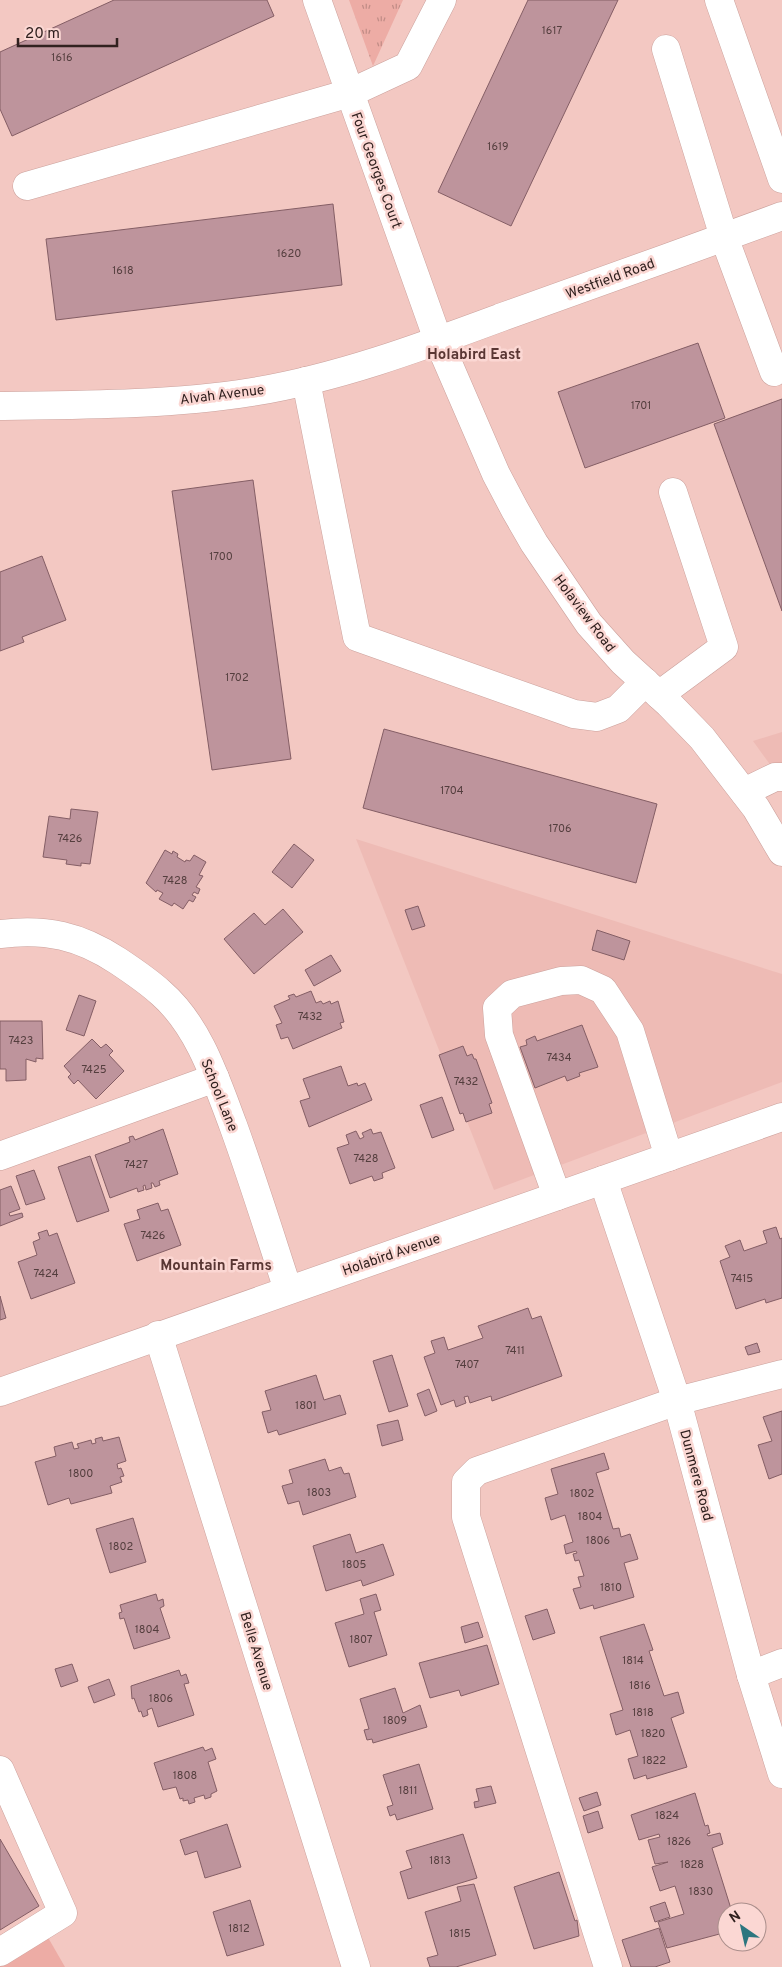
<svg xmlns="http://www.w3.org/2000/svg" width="782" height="1967" font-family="Overpass,sans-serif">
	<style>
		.built { fill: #eebbb5 }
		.grass { fill: url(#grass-tufts) }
		.pitch { fill: #edaca5 }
		.building { fill: #be949c; stroke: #845e65 }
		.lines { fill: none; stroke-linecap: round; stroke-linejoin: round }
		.minor-casing { stroke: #cba19c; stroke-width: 29 }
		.major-casing { stroke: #cba19c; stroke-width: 29 }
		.minor { stroke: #fff; stroke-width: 28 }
		.major { stroke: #fff; stroke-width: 28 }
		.labels { text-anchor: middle; stroke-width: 5; stroke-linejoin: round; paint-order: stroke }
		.number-label { font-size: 11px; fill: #543e3e }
		.street-label { font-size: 14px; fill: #31211f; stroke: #fbd7d3 }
		.neighbourhood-label { font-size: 15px; font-weight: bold; fill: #593633; stroke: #fbd7d3 }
	</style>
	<defs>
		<pattern id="grass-tufts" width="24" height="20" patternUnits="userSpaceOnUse" patternTransform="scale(1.25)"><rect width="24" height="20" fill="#edaca5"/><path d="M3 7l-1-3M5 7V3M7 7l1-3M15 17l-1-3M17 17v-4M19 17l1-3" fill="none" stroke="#c18c86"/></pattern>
	</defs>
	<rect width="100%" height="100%" fill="#f3c8c2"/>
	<g class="built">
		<polygon points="782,732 782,781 753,741"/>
		<polygon points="356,839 782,974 782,1082 494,1190"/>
	</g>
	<polygon class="grass" points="349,0 403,0 373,66"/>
	<polygon class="pitch" points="46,1934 65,1967 0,1967 0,1961"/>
	<g class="building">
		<polygon points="114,0 267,0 274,16 12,136 0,109 0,52"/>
		<polygon points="528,0 618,0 511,226 438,192"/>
		<polygon points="333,204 342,285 56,320 46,239"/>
		<polygon points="698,343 725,418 585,468 558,392"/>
		<polygon points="782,399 782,611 714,424"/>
		<polygon points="253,480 291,759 212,770 172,491"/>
		<polygon points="42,556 66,620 22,637 24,642 0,651 0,572"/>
		<polygon points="384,729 657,804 636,883 363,808"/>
		<polygon points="71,809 98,812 90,864 81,863 81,866 66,864 67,860 43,857 49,816 70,819"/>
		<polygon points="294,844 314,860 292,888 272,872"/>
		<polygon points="165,850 172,854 173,851 178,854 177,857 185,862 186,860 190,861 194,855 206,862 199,875 203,876 196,887 200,889 198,894 194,892 192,895 196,897 193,902 189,900 183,909 174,903 172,906 159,899 163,893 157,890 156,892 146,883"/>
		<polygon points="418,906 425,926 412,930 405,910"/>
		<polygon points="283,909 303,932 254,974 224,939 254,913 265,925"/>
		<polygon points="597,930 630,941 624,960 592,950"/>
		<polygon points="331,955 341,971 314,986 305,970"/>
		<polygon points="311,991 316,1003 321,1001 323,1004 330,1001 331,1004 338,1001 344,1022 340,1023 342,1028 293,1049 288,1037 281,1039 276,1025 282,1023 274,1006 290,999 288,996 294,994 296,997"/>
		<polygon points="79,995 96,1001 84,1036 66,1030"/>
		<polygon points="0,1021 42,1021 43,1059 36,1058 36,1062 26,1059 26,1080 6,1081 6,1069 0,1069"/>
		<polygon points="582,1025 598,1067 579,1073 580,1076 567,1081 565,1076 535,1088 520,1047 527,1045 526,1040 535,1036 537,1041"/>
		<polygon points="92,1039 101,1048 106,1044 113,1051 109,1055 124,1071 96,1099 78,1080 74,1084 68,1077 71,1074 64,1066"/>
		<polygon points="463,1046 467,1056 472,1054 474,1059 476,1059 492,1103 489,1104 492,1113 466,1122 463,1113 460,1114 439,1055"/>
		<polygon points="341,1066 348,1086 357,1083 358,1086 365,1083 372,1100 309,1127 300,1101 310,1098 303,1079"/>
		<polygon points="442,1097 454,1130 432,1138 420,1105"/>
		<polygon points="163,1129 178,1174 159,1181 160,1185 155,1187 153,1183 151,1183 152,1188 146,1190 145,1185 143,1186 144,1190 138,1192 137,1188 110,1198 95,1155 130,1142 129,1137 133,1136 135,1140"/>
		<polygon points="371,1129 373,1134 381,1132 395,1168 382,1173 383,1178 374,1181 372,1176 350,1184 337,1148 349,1144 346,1135 356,1131 360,1139 364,1137 362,1133"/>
		<polygon points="90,1156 109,1211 77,1222 58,1167"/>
		<polygon points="34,1170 45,1199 26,1205 16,1176"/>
		<polygon points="11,1186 20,1209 9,1213 10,1216 22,1213 23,1217 0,1226 0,1190"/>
		<polygon points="158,1203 161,1211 168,1209 181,1245 137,1261 124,1224 140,1219 137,1210"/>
		<polygon points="776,1227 780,1239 782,1238 782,1298 766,1303 765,1299 736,1309 720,1261 730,1257 725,1246 740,1240 744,1251 767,1243 763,1231"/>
		<polygon points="47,1230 49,1236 57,1233 75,1283 31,1299 18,1262 37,1255 33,1242 40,1239 38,1233"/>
		<polygon points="0,1296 6,1318 0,1320"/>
		<polygon points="528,1308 532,1319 541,1316 562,1376 492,1401 491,1396 470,1403 468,1396 464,1397 466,1403 456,1407 454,1400 441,1405 424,1357 435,1353 431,1341 444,1337 448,1350 451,1349 483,1338 478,1326"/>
		<polygon points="757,1343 760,1352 748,1355 745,1347"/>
		<polygon points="392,1355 408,1406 389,1412 373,1361"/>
		<polygon points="316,1375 324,1400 340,1395 346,1414 279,1435 277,1430 268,1433 262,1412 271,1410 265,1391"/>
		<polygon points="429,1389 437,1411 425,1416 417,1394"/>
		<polygon points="782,1411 782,1474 769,1479 758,1445 772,1441 763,1417"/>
		<polygon points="398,1420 403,1440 382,1446 377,1425"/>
		<polygon points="102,1437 103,1441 119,1437 126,1461 117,1464 118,1469 121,1468 124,1476 120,1477 122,1482 110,1486 112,1493 71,1504 69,1498 48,1505 35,1462 56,1456 54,1447 72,1442 74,1449 79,1448 77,1444 91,1440 92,1444 96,1443 95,1439"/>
		<polygon points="604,1453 609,1469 596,1473 613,1529 619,1528 621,1537 630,1534 638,1559 624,1563 634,1597 594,1609 593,1605 580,1609 573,1589 581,1587 578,1577 584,1576 579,1560 575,1561 573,1554 577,1553 576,1551 566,1554 564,1545 573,1542 565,1515 551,1520 545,1498 558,1494 551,1469"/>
		<polygon points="325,1459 329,1471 341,1467 344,1474 349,1473 356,1497 303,1515 299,1501 288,1504 282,1486 293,1483 289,1470"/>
		<polygon points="133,1518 146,1562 110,1573 96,1529"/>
		<polygon points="350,1534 356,1553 383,1544 394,1575 363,1586 361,1580 326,1591 313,1546"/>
		<polygon points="156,1594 158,1601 163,1599 164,1606 160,1608 170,1638 134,1649 124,1618 120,1619 119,1613 122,1612 120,1605"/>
		<polygon points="376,1594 381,1610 374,1612 387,1655 349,1667 335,1623 364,1614 360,1599"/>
		<polygon points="547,1609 555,1633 533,1640 525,1616"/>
		<polygon points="478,1622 483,1637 465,1643 461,1627"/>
		<polygon points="644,1624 653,1650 649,1651 664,1696 678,1692 684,1713 671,1718 687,1767 647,1779 646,1775 634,1779 628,1759 638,1756 630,1730 616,1735 610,1714 623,1710 600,1637"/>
		<polygon points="487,1645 499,1684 461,1696 459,1690 430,1698 419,1663"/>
		<polygon points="72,1664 78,1681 61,1687 55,1669"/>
		<polygon points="179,1670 181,1676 186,1674 189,1683 184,1684 194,1715 158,1727 152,1708 147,1710 148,1715 143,1717 141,1711 139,1712 134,1698 132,1699 131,1686"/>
		<polygon points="109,1679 115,1695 94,1703 88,1687"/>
		<polygon points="395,1688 403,1713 420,1705 427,1727 373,1743 372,1739 367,1740 364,1730 369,1729 360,1699"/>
		<polygon points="203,1747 205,1751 212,1748 216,1759 208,1762 217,1791 211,1794 211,1797 205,1799 204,1795 194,1798 195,1802 189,1804 188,1800 183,1801 183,1798 180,1799 176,1787 163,1790 154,1763"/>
		<polygon points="419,1764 433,1809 397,1820 395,1814 390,1816 387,1807 393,1805 383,1775"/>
		<polygon points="491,1786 496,1803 475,1808 474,1802 479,1801 476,1789"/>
		<polygon points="597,1792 601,1805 584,1811 579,1798"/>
		<polygon points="695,1793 705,1826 708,1825 710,1833 707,1834 708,1836 720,1833 723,1844 712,1848 732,1912 727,1912 727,1932 667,1948 658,1922 684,1914 675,1886 660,1891 652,1867 668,1862 655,1864 648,1840 660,1837 659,1834 639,1840 631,1815"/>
		<polygon points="598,1811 603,1828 588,1833 583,1816"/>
		<polygon points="227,1824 241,1867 205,1878 197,1851 185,1855 180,1840"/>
		<polygon points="463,1834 477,1878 408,1899 400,1872 412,1868 406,1851"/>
		<polygon points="0,1839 39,1906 0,1930"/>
		<polygon points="559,1872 575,1921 577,1920 579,1936 534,1949 514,1887"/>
		<polygon points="474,1884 496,1955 456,1967 430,1967 427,1958 438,1955 425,1912 461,1901 457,1887"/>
		<polygon points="250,1900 264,1945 227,1956 213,1912"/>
		<polygon points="665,1902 670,1917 655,1922 650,1907"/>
		<polygon points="659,1928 670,1962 655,1967 631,1967 622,1940"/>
	</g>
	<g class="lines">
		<defs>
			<g id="minor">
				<polyline points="317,0 438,340 496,474 515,510 534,543 589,624 623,662 669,704 702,738 756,808 782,852"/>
				<polyline points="719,0 782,179"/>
				<polyline points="666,49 724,237 774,372"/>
				<polyline points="27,186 350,93 408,66 442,0"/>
				<polyline points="306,381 357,637 574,714 597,717 618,709 645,682"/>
				<path d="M0 406C83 405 170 405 252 392 338 378 421 347 502 317 595 284 689 250 782 216"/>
				<polyline points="659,695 724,647 673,492"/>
				<polyline points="744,792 775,777 782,777"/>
				<path d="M0 934C46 928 80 936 118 961 133 971 148 981 161 993 199 1026 216 1080 233 1125 253 1180 270 1235 288 1290"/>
				<polyline points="0,1156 215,1078"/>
				<polyline points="603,1180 677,1401 751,1675 782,1774"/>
				<polyline points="557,1196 499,1035 497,1008 512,994 561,981 581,980 603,990 630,1031 669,1157"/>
				<polyline points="158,1335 356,1967"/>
				<polyline points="751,1675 782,1663"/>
				<polyline points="0,1770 63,1913 0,1952"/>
				<polyline points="608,1967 466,1517 466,1482 477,1471 677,1401 782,1374"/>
			</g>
			<polyline id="major" points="0,1392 782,1117"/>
		</defs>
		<use href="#minor" class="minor-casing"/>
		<use href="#major" class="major-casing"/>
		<use href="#minor" class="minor"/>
		<use href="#major" class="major"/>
	</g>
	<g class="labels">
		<g class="number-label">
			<text x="552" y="34">1617</text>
			<text x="62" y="61">1616</text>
			<text x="498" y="150">1619</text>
			<text x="289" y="257">1620</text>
			<text x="123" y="274">1618</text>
			<text x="641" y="409">1701</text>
			<text x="221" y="560">1700</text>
			<text x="237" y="681">1702</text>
			<text x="452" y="794">1704</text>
			<text x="560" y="832">1706</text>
			<text x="70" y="842">7426</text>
			<text x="175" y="884">7428</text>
			<text x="310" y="1020">7432</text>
			<text x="21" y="1044">7423</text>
			<text x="559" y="1061">7434</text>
			<text x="94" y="1073">7425</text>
			<text x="466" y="1085">7432</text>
			<text x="366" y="1162">7428</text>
			<text x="136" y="1168">7427</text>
			<text x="153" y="1239">7426</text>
			<text x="46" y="1277">7424</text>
			<text x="742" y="1282">7415</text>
			<text x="515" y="1354">7411</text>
			<text x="467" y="1368">7407</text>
			<text x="306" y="1409">1801</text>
			<text x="81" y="1477">1800</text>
			<text x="319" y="1496">1803</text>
			<text x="582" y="1497">1802</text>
			<text x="590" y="1520">1804</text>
			<text x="598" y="1544">1806</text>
			<text x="121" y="1550">1802</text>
			<text x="354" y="1568">1805</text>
			<text x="611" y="1591">1810</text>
			<text x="147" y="1633">1804</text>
			<text x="361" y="1643">1807</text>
			<text x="633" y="1664">1814</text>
			<text x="640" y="1689">1816</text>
			<text x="161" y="1702">1806</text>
			<text x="643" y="1716">1818</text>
			<text x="395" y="1724">1809</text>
			<text x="653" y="1737">1820</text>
			<text x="654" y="1764">1822</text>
			<text x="185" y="1779">1808</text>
			<text x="408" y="1794">1811</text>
			<text x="667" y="1819">1824</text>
			<text x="679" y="1845">1826</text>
			<text x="440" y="1864">1813</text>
			<text x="692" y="1868">1828</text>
			<text x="701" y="1895">1830</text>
			<text x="239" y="1932">1812</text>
			<text x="460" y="1937">1815</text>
		</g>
		<g class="street-label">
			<text transform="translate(377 170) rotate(70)" y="5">Four Georges Court</text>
			<text transform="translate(610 278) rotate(-20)" y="5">Westfield Road</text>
			<text transform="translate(222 394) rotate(-7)" y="5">Alvah Avenue</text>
			<text transform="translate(585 613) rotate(53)" y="5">Holaview Road</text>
			<text transform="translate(220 1095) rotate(68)" y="5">School Lane</text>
			<text transform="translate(391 1254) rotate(-19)" y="5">Holabird Avenue</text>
			<text transform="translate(697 1475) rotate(75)" y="5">Dunmere Road</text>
			<text transform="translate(257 1651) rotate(73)" y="5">Belle Avenue</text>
		</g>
		<g class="neighbourhood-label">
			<text x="474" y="359">Holabird East</text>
			<text x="216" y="1270">Mountain Farms</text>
		</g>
	</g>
	<g transform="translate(742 1927) rotate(326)"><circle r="24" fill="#fbd7d3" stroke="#aa8e8b"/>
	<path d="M0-4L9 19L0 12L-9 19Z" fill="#2d767f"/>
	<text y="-8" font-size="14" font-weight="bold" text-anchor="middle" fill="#31211f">N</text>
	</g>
	<path d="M18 38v8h99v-8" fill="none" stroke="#31211f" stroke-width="2.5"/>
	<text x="25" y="38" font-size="15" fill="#31211f" stroke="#fbd7d3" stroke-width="4" paint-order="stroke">20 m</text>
</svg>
